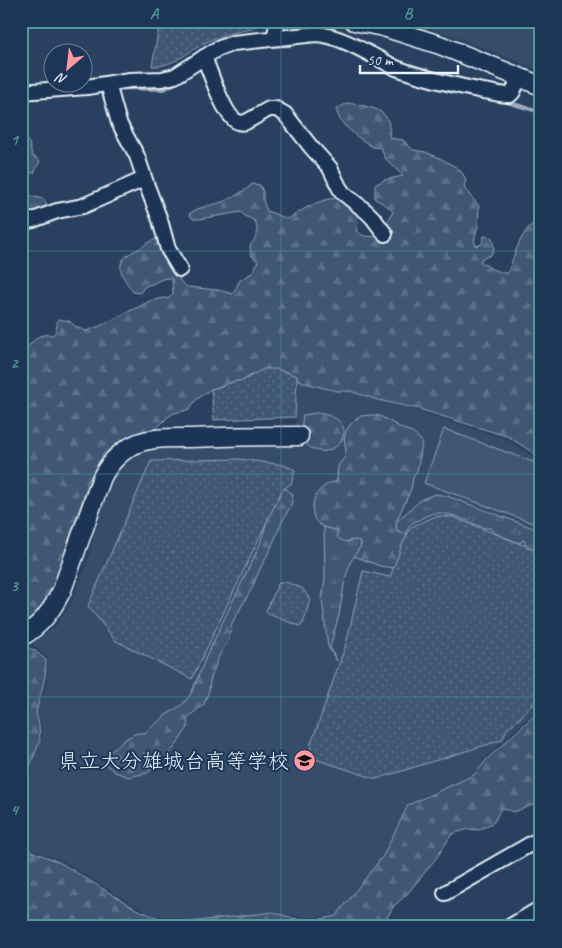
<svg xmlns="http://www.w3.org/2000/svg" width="562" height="948" font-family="Caveat,'Klee One',sans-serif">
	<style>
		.built { fill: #364d6b }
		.grass { fill: url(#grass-tufts); stroke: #94a4b6 }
		.forest { fill: url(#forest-firs); stroke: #94a4b6 }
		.park { fill: url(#park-dots); stroke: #94a4b6 }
		.pitch { fill: #415774; stroke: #94a4b6 }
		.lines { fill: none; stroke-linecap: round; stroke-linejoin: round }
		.stream { stroke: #9dabbd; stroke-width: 4 }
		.minor-casing { stroke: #e8f1f8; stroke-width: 18 }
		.tertiary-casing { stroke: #e8f1f8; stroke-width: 21 }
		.minor { stroke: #1d3557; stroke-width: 14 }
		.tertiary { stroke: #1d3557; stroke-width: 18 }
		.grid { fill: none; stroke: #509b97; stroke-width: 1; stroke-opacity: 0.55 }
		.labels { text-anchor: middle; stroke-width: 4; stroke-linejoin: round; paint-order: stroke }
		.poi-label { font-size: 21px; fill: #e8f1f8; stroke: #1d3557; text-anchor: end }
		.neatline { fill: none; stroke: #509b97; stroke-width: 2 }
		.grid-label { font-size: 16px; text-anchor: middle; font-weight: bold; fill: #509b97 }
	</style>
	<defs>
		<pattern id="grass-tufts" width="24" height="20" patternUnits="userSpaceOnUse" patternTransform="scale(1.25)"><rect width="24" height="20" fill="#415774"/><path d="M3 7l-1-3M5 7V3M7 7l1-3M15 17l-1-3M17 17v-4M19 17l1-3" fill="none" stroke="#5c7089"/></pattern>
		<pattern id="forest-firs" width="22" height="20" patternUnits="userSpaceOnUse" patternTransform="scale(1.25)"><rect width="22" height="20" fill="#415774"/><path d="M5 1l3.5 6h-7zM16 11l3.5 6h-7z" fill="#5c7089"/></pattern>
		<pattern id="park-dots" width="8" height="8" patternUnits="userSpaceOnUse" patternTransform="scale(1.25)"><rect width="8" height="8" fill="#415774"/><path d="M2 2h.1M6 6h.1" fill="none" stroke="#5c7089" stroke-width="1.8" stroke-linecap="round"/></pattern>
	</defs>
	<rect width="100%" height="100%" fill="#294061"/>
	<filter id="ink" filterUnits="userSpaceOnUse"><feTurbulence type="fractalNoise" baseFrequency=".02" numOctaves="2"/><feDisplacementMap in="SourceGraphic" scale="10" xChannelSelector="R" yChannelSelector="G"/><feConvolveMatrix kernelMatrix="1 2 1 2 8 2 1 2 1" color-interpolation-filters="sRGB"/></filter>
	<g filter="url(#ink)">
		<g class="built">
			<polygon points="407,21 541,21 541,71 456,37"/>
			<polygon points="297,376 345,387 508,440 541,462 541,711 531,715 486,757 473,775 407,804 383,856 335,915 308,919 272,910 232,918 171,923 139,908 61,860 21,846 21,796 42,740 41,723 37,714 47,681 47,657 31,644 55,627 71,603 88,561 104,489 119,466 135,453 168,446 208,447 294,441"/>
		</g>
		<g class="grass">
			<polygon points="21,132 29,143 32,155 40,161 34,173 28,172 23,185 24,191 34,197 44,199 48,208 21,218"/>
			<polygon points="436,494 447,496 541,531 541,551 526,546 524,540 519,543 497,534 489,528 484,528 456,516 440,513 433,513 426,516 411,524 409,526 406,534 397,532 396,522 422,499"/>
			<path d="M324 527 338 530 347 542C353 540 356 539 361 542V546L351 561 345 579 339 615 330 647 337 661 328 647 322 599 325 578Z"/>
		</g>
		<g class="forest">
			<path d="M348 103C361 106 382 106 388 121 390 126 389 133 390 138L403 140 413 150 425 152 440 158 459 169 466 179 464 188 479 206 478 225 474 241 476 246 482 244 484 236 492 238 494 248 491 255 481 259V262L492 269 507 274C512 263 515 251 520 241 525 231 532 223 541 216V458L509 437 419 409 378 400 350 391H337L316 386 303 382 287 372 253 374 244 380 232 382 222 386 211 389 196 400 189 409 184 411 174 413 168 417 156 429 149 433 121 442 104 453 90 478 66 548 55 591 45 607 21 625V360C29 346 34 332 53 335L56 331 58 319 69 321 76 327 86 331 100 326 150 301 164 298 168 299 173 294 172 280 169 278 162 279 152 284 145 286 140 293 133 292C126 281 112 266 128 255 131 252 135 251 139 249 148 243 149 240 160 239L174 262 180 281 187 287 218 290 233 294 240 280 252 273 258 262 251 255 250 246C257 237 259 232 255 221L245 216 241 212 200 219H193L189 214C199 206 211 206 222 202 233 198 244 191 253 184L260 185 263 192V200L267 211 288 219C305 208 322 197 343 198 352 207 362 216 356 231L364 236 388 238 385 226 393 212C389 206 382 203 375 199V185L384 180 403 176 385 158 381 148 373 147 359 138 346 127 340 120 336 109Z"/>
			<path d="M316 413C367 418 337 462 313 449 310 448 306 444 304 442L301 429 303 415Z"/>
			<path d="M371 415 380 416 403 429 411 432 420 439 422 442 420 456 417 471 413 478 411 489 396 522 397 532 406 534 407 538 394 568 380 566 354 556 361 546V542C351 536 347 547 337 537V530C331 529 324 528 319 524 309 517 312 499 319 491 324 485 330 483 337 481L338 466 345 457 346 450 344 439 346 431 350 425 357 418 361 416Z"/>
			<polygon points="279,489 286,489 293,494 291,505 282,522 270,550 260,569 252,588 232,623 229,639 218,658 210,681 209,691 204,704 187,718 188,728 184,733 176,746 163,760 147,773 129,777 115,772 106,765 108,754 127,738 137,733 145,733 166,715 182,705 191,694 206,657 260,544 273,501"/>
			<polygon points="26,647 34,650 46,660 45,677 36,713 39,724 40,741 21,790 21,648"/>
			<polygon points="541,711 541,798 535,804 514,812 501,808 494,822 479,830 469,829 452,834 437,857 408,893 394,906 381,927 21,927 21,847 59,862 136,909 173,924 273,912 307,922 336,916 383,856 408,805 474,775 488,758 537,713"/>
		</g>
		<g class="park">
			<path d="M160 21H256L255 26 252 29C240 31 225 34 213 39 194 46 174 68 152 66Z"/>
			<polygon points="263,369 277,369 297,376 295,417 214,420 211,389 222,386 232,382 244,380"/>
			<polygon points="239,459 284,465 295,470 291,484 282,490 192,679 116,641 88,606 151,461"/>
			<path d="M436 516 453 517 541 552V701L533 704 520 718 507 729 502 740 376 779 315 759C309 750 309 746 314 736L346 644 363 571 390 577 402 545 411 527Z"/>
			<polygon points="283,581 302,588 310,599 303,624 300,626 268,614 266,611 278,584"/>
		</g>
		<polygon class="pitch" points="444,429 541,465 541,526 424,483"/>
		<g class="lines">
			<g class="stream">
				<polyline points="264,46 291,45 299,42"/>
				<polyline points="123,88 164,89 185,78"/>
				<polyline points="91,93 106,91"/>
				<polyline points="21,99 66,95"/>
				<polyline points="500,100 541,112"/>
			</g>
			<defs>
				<g id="minor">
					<polyline points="274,38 278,21"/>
					<path d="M204 57C210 71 224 117 238 122 241 123 243 123 246 122L269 109H276L285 114 311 147 330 168 339 187 343 193 367 212 373 218 385 234"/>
					<polyline points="108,84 119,123 137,156 147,186 160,220 168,249 180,269"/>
					<path d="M21 92 87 87 130 80 162 79 175 76 217 49 233 43 316 34C340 35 373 56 396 68 424 78 453 85 483 91 492 92 501 95 510 95L513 92 519 77"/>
					<polyline points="21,222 33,220 57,211 83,206 144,179"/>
					<polyline points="445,893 541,838"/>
					<polyline points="509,927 541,908"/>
				</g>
				<g id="tertiary">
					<polyline points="354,21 383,27 440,45 541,86"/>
					<path d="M21 637C41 626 52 610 62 590L102 477C110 462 121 450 138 443 154 437 174 438 191 438 227 436 263 436 299 436"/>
				</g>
			</defs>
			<use href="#minor" class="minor-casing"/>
			<use href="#tertiary" class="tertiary-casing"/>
			<use href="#minor" class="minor"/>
			<use href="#tertiary" class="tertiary"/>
		</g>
	</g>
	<path class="grid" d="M281 21V927M21 251H541M21 474H541M21 697H541"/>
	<defs>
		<symbol id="school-disc" viewBox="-11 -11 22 22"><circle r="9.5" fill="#ff9aa2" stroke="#1d3557"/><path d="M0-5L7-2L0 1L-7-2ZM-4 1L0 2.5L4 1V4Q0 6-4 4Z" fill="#111"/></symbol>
	</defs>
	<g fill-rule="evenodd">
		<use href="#school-disc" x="292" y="748" width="25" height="25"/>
	</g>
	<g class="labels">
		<g class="poi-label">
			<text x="289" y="768">県立大分雄城台高等学校</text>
		</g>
	</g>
	<rect width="562" height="948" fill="none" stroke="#1d3557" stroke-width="55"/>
	<g transform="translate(68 68) rotate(208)"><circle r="24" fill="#1d3557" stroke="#6e8097"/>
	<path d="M0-4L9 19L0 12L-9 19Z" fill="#ff9aa2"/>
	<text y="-8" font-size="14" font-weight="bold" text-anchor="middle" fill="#e8f1f8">N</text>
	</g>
	<path d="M360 65v8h98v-8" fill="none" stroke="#e8f1f8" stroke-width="2.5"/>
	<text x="367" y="65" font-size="15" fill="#e8f1f8" stroke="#1d3557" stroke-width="4" paint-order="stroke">50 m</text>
	<rect x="28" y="28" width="506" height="892" class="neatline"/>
	<g class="grid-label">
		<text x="154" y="19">A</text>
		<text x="408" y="19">B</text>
		<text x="14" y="145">1</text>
		<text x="14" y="368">2</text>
		<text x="14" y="591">3</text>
		<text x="14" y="815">4</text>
	</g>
</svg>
